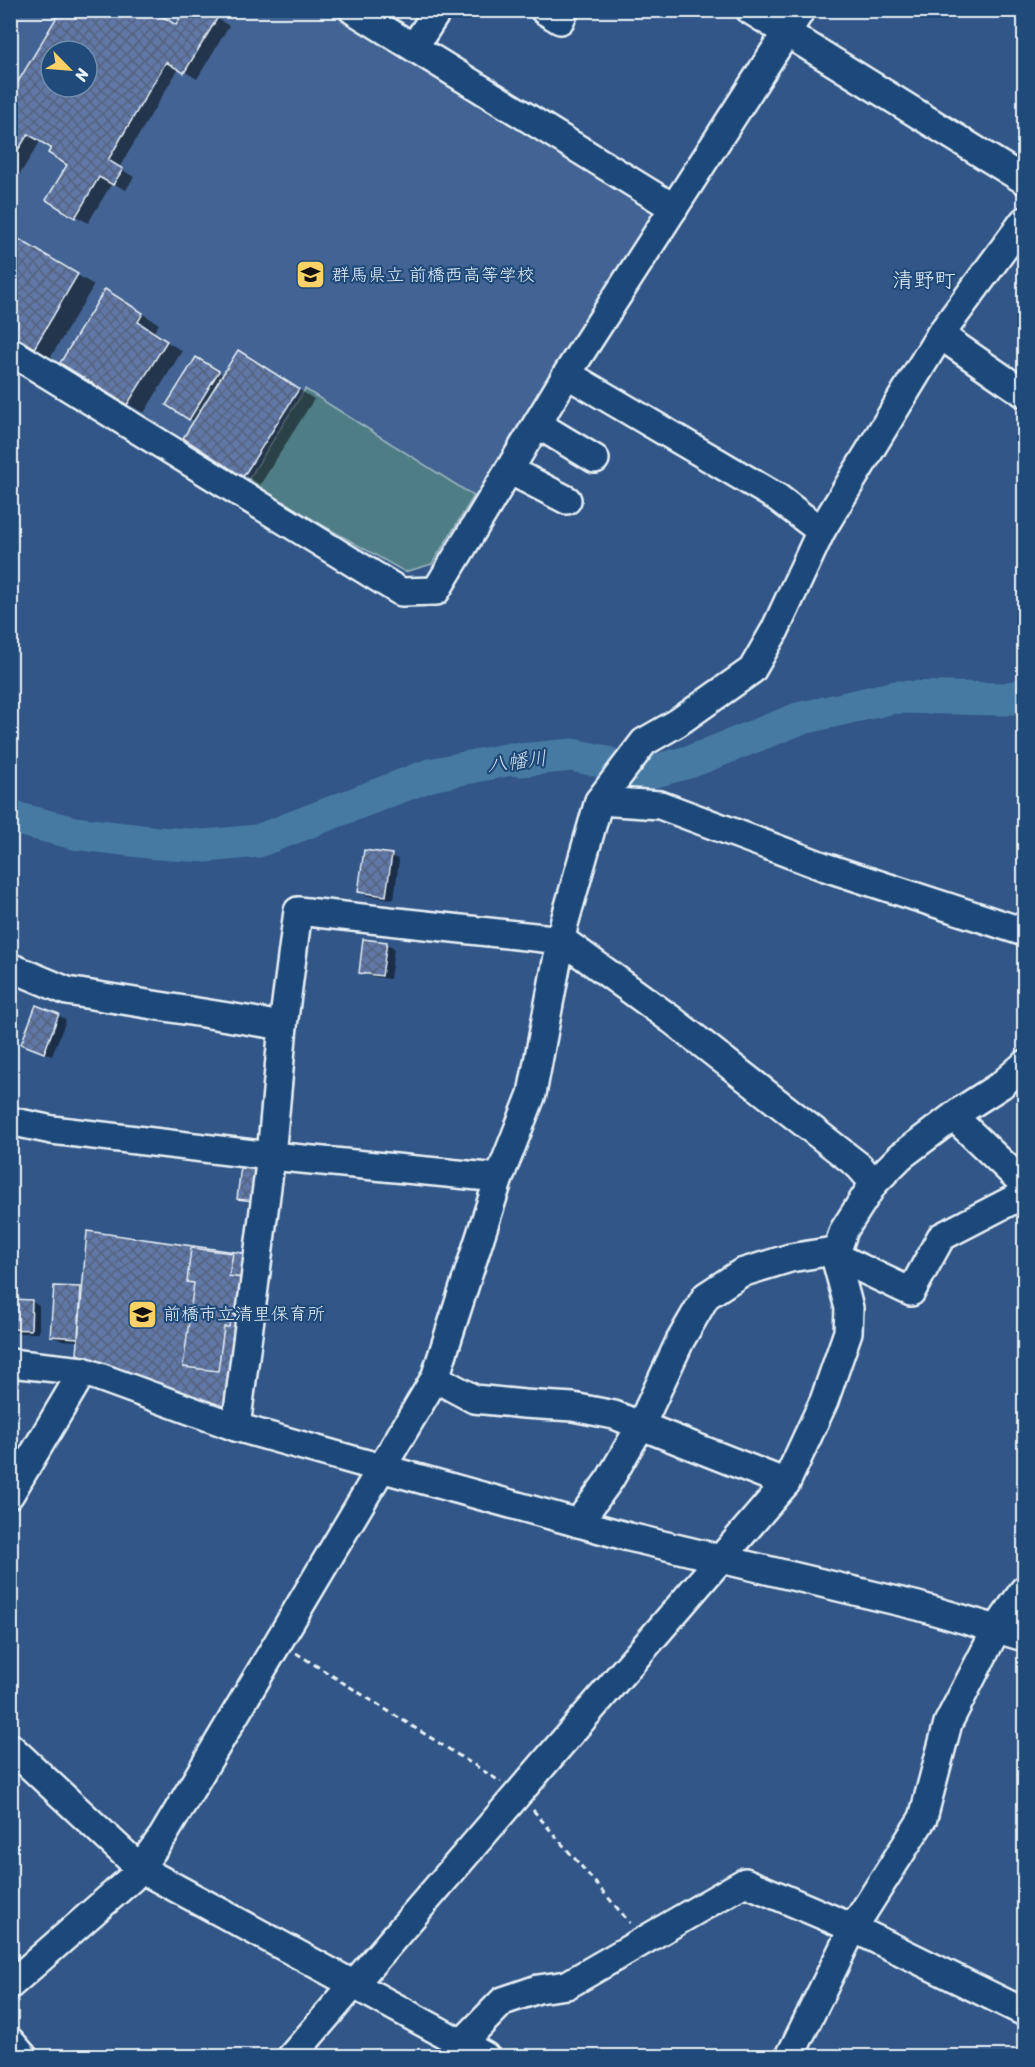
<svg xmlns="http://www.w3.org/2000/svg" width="1035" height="2067" font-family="Sriracha,'Klee One',sans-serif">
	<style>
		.built { fill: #426393; fill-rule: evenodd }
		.park { fill: #4f7d86; stroke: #9cb7bf; stroke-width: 1.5 }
		.shadow { fill: #0007; fill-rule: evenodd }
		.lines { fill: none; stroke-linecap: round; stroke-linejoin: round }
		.river { stroke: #467aa3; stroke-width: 33 }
		.building { fill: url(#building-cross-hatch); stroke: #e8f1f8; stroke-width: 1.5; fill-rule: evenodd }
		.minor-casing { stroke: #e8f1f8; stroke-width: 32 }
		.path { stroke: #e8f1f8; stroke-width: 3; stroke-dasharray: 6 4.5; stroke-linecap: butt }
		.minor { stroke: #1f4a7a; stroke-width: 27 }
		.labels { text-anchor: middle; stroke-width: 4.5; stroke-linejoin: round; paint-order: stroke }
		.poi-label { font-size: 18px; fill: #e8f1f8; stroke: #1f4a7a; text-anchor: start }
		.water-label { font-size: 20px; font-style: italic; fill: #d0dfeb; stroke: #1f4a7a }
		.quarter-label { font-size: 21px; fill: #e8f1f8; stroke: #1f4a7a }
	</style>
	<defs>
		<pattern id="building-cross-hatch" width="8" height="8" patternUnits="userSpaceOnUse" patternTransform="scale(1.5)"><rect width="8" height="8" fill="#6078a7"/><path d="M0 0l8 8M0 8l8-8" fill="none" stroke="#54627d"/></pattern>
	</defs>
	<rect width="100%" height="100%" fill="#315687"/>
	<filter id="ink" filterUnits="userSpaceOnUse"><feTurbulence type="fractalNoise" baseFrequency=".0167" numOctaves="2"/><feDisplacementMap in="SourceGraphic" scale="12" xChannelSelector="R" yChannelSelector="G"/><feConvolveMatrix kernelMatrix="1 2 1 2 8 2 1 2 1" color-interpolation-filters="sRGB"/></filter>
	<g filter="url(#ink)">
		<path class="built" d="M11 11H339L657 203 432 564 405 572 11 348ZM51 51H87V87H51Z"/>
		<polygon class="park" points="305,389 474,496 432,564 405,572 247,482"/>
		<g class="shadow">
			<path d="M63 10 177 27 204 10 229 26 197 79 179 68 119 168 134 177 126 190 112 183 88 223 48 200 69 165 53 148 41 140 10 190V98ZM51 51H87V87H51Z"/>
			<polygon points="10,235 94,285 46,365 10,344"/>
			<polygon points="122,301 159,324 153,333 182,351 144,413 128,404"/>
			<polygon points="196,359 224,375 255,362 314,399 260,485 185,438 195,422 168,405"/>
			<polygon points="392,856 399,860 394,899 368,896 360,891"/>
			<polygon points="386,943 394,948 390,979 369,976 361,972"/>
			<polygon points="58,1015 66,1020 52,1056 31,1047"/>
			<polygon points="81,1289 84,1290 245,1417 95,1363 79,1353 80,1341 60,1340 52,1336"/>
			<polygon points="10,1301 31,1301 39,1306 39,1333 17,1333 10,1329"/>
		</g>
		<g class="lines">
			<polyline class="river" points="10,817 74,833 157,843 206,846 258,841 430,775 511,759 521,760 572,755 601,761 640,775 692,761 798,719 895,697 1005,699 1024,695"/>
		</g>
		<g class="building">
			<path d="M61 10H152L176 25 185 10H206L218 17 184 73 166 62 108 160 123 169 113 185 99 177 75 218 46 200 67 165 48 153 51 148 28 134 10 163V95ZM51 51H87V87H51Z"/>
			<polygon points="10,234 78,274 29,357 10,346"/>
			<polygon points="105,289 143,313 138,322 167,341 127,405 60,363"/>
			<polygon points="238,350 299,389 243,477 183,438"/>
			<polygon points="196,357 219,371 189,420 166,405"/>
			<polygon points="364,850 392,854 386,896 358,892"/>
			<polygon points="363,939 387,942 382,976 359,973"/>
			<polygon points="36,1005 59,1014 44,1053 21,1044"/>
			<polygon points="241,1166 258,1169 254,1201 237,1199"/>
			<polygon points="87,1231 249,1254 229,1409 77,1354"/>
			<polygon points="191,1248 233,1253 229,1276 242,1278 237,1315 231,1314 229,1327 224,1327 218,1371 183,1367 194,1283 187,1282"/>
			<polygon points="54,1286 81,1287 78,1338 50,1336"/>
			<polygon points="10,1299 32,1300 31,1330 10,1329"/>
		</g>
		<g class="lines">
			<defs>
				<g id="minor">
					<polyline points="353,10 674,208"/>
					<polyline points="544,10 560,20 565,10"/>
					<polyline points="750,10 1024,180"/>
					<polyline points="414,47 438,10"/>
					<polyline points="940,335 1024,393"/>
					<polyline points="10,351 401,592 436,591 567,374 801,10"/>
					<polyline points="567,374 778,498 821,531"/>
					<polyline points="537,424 595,459"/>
					<polyline points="509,470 567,500"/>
					<polyline points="599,801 660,805 825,867 1024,932"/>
					<polyline points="10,967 67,991 283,1026"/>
					<polyline points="954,1117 1024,1184"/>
					<polyline points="10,1121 52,1130 271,1156 499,1178"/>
					<polyline points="10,1363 83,1371 236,1427 381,1468 629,1537 918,1606 1024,1637"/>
					<polyline points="435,1378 474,1399 524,1404 573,1407 614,1415 786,1483"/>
					<polyline points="236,1427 271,1156 283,1026 298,911 562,940 672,1020 859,1166 874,1183"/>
					<polyline points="10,1494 83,1371"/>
					<polyline points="578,1523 610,1479 640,1427 680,1341 706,1296 741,1273 790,1258 827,1252 911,1292 941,1237 1024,1194"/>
					<polyline points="10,1747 141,1869 485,2056"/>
					<polyline points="10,1985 132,1878 163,1836 435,1378 499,1178 532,1094 564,924 599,801 644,742 677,723 752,670 775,630 821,531 940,335 1024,221"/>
					<polyline points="10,2041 23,2056"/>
					<polyline points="292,2056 786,1483 824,1401 848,1332 849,1308 835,1256 844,1230 874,1183 901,1156 962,1110 1001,1085 1024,1065"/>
					<polyline points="452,2056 461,2044 503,2001 538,1989 567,1985 745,1882 853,1928 1024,2012"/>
					<polyline points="790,2056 853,1928 923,1818 948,1723 996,1630 1024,1590"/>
				</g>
			</defs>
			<use href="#minor" class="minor-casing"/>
			<g class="path">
				<polyline points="296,1653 501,1782"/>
				<polyline points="533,1810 630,1923"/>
			</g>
			<use href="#minor" class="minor"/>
		</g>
	</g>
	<defs>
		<symbol id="school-square" viewBox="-11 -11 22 22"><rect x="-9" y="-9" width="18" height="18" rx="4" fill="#ffd166" stroke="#1f4a7a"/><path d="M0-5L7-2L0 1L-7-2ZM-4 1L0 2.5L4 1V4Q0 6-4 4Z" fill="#111"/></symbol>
	</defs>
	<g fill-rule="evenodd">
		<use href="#school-square" x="294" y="258" width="33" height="33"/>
		<use href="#school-square" x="126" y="1298" width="33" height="33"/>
	</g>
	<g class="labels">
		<g class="poi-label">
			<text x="332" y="281">群馬県立 前橋西高等学校</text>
			<text x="163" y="1320">前橋市立清里保育所</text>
		</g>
		<g class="water-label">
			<text transform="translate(517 761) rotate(-7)" y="7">八幡川</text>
		</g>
		<g class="quarter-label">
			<text x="924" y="287">清野町</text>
		</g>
	</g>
	<rect width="1035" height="2067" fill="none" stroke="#1f4a7a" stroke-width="36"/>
	<rect x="18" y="18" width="999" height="2031" fill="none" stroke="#e8f1f8" stroke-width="2" filter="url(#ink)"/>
	<g transform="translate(69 69) rotate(115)"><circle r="28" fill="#1f4a7a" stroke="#6f8dac" stroke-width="1.5"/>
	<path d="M0-4.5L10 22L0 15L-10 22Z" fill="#ffd166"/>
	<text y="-9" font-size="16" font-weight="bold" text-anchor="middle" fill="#e8f1f8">N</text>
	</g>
</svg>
